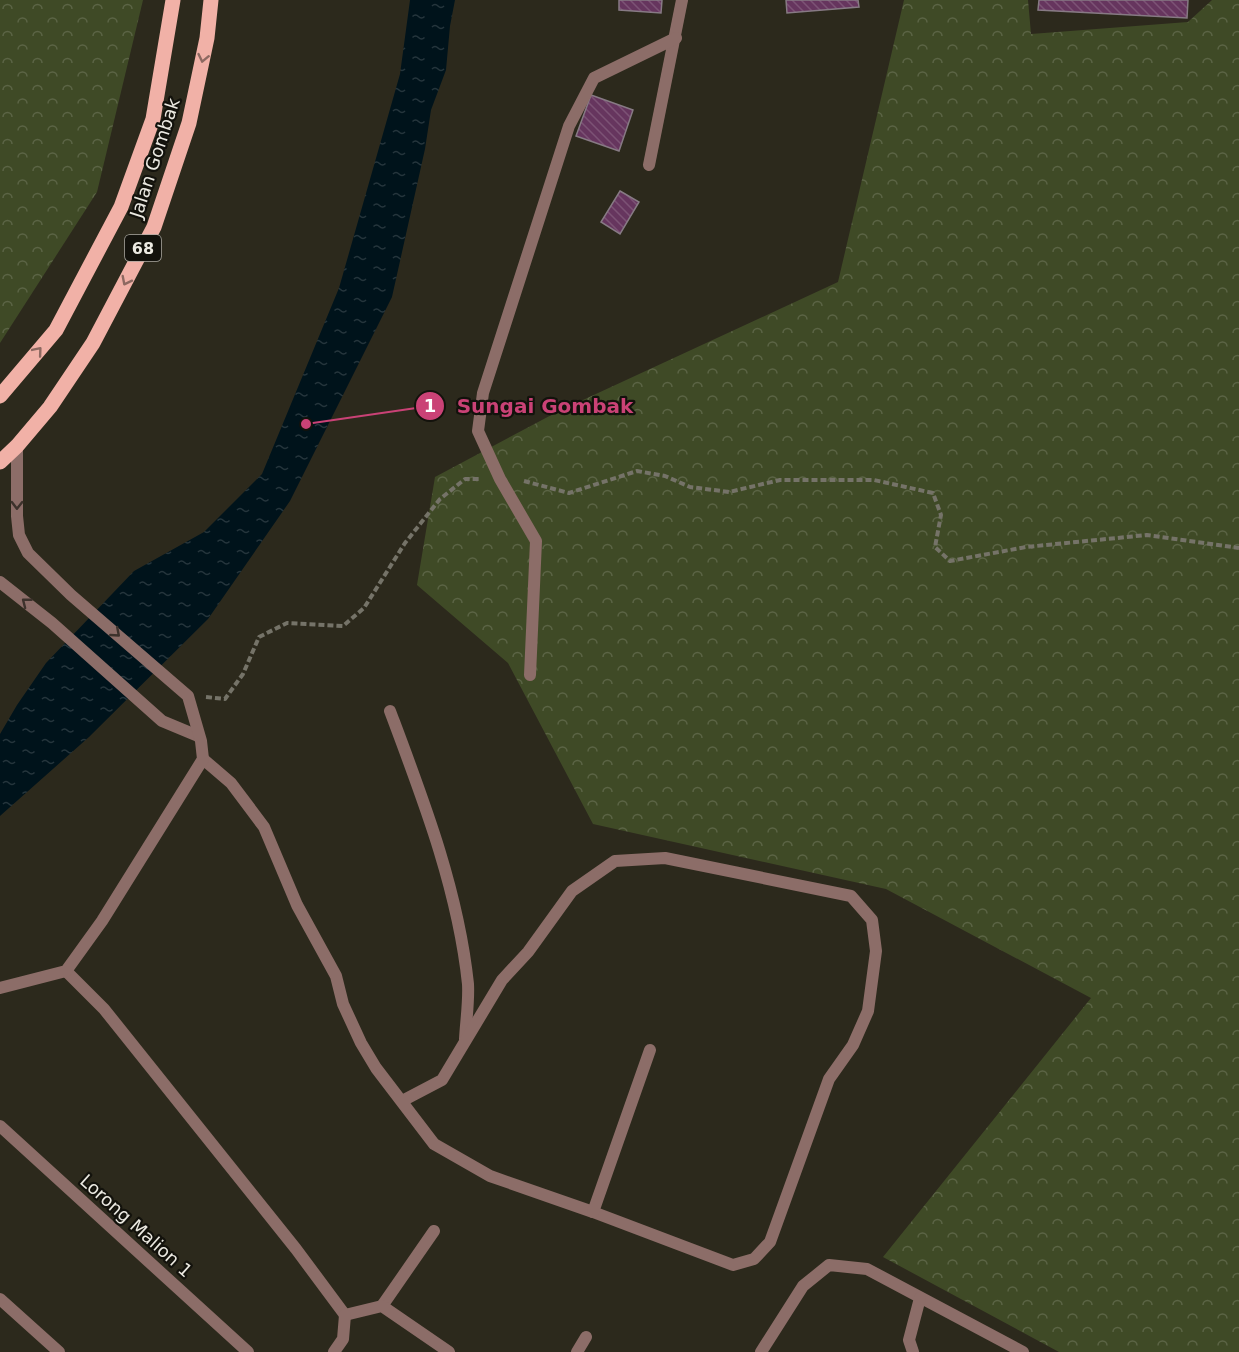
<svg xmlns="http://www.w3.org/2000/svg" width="1239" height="1352" font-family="'DejaVu Sans',sans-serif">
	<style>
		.forest { fill: url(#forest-crowns) }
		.water { fill: url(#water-ripples) }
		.building { fill: url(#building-back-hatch); stroke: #877a84; stroke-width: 1.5 }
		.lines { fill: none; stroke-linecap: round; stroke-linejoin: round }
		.path { stroke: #757368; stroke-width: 4; stroke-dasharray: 6 3; stroke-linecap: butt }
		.lane { stroke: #8c6d68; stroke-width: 12 }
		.street { stroke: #8c6d68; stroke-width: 12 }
		.primary { stroke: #f1b1a7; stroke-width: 15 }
		.oneway { stroke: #8d6961 }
		.oneway2 { stroke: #3d322c }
		.labels { text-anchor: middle; stroke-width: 4.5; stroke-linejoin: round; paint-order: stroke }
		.shield { fill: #13120c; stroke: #aaa8a1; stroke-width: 1.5 }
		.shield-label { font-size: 16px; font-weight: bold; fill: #ebe9e1 }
		.street-label { font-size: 18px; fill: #ebe9e1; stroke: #13120c }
		.leader { fill: none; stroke: #ca4276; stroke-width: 2 }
		.callout-dot { fill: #ca4276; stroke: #13120c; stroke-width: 2 }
		.mark-label { font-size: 18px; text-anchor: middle; font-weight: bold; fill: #fff }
		.callout-label { font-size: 20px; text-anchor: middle; font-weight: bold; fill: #ca4276; stroke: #13120c; stroke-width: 4.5; stroke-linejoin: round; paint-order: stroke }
	</style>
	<defs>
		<pattern id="forest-crowns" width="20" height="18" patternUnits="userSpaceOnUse" patternTransform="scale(1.5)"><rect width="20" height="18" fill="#3f4a26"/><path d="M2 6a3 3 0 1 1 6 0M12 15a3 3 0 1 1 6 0" fill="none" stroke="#5b6445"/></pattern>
		<pattern id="water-ripples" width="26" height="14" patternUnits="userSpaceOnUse" patternTransform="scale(1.5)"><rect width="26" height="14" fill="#00131b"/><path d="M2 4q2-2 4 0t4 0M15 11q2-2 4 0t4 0" fill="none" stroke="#25353c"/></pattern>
		<pattern id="building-back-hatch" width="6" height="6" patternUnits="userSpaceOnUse" patternTransform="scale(1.5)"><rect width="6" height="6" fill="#66355e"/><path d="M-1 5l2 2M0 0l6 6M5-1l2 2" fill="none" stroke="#7c5275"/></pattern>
	</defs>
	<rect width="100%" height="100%" fill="#2c291c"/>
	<g class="forest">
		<polygon points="0,0 143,0 97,192 0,343"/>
		<polygon points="904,0 1028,0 1031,34 1188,22 1212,0 1239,0 1239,1352 1059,1352 883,1257 1091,998 886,889 593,824 508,663 417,585 435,477 557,412 838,282"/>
	</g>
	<polygon class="water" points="410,0 455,0 450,26 446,70 431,110 425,149 392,297 290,501 208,619 89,737 0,816 0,734 17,705 46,663 134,571 204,532 262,474 339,288 400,74"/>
	<g class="building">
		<polygon points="619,0 662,0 661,13 619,10"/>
		<polygon points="786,0 858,0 859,7 787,13"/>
		<polygon points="1039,0 1188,0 1187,18 1038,10"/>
		<polygon points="591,95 633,110 619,151 576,136"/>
		<polygon points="620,191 639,202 620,234 601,222"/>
	</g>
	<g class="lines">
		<g class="path">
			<polyline points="524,481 569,493 637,471 665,476 690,487 729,492 780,480 874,480 933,493 941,515 935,547 950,561 1026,547 1147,535 1239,548"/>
			<polyline points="206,697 225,699 243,674 259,637 287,623 343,626 364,608 405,543 440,499 465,479 481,479"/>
		</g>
		<g class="lane">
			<path d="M390 711C423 799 458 889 468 984 469 1002 466 1021 465 1039"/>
			<polyline points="203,759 231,783 264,827 297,905 336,976 343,1004 361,1043 376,1068 434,1144 490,1176 593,1212 733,1265 754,1259 770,1242 829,1079 853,1045 868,1011 876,951 872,920 851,896 665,858 615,861 572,891 528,952 502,980 442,1080 402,1101"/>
			<polyline points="593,1212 650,1050"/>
		</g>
		<g class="street">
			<polyline points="649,165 682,0"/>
			<polyline points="0,582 52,623 162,721 198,736"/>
			<polyline points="530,675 536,541 500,479 478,431 483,393 569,126 594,78 676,38"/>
			<polyline points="66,971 104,1009 296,1249 345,1315"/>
			<polyline points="0,988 66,971 102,921 203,759 201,741 188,696 71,595 28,553 19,535 17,516 17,446"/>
			<polyline points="0,1126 248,1352"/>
			<polyline points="0,1299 59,1352"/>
			<polyline points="382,1306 434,1231"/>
			<polyline points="345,1315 382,1306 449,1352"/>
			<polyline points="334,1352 343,1339 345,1315"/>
			<polyline points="577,1352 586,1337"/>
			<polyline points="761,1352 803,1286 829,1265 867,1269 1023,1352"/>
			<polyline points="913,1352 909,1340 920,1298"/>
		</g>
		<g class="primary">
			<polyline points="0,396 56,330 121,207 153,119 173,0"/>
			<polyline points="0,462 17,446 50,407 93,343 154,227 189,123 207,38 211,0"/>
		</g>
	</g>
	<defs><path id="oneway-chevron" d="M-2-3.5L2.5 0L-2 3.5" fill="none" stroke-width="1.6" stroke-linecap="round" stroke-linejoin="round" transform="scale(1.5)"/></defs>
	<g class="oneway">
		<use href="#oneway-chevron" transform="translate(203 58) rotate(102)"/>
		<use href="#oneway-chevron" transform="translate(126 281) rotate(117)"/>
		<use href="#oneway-chevron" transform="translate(38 351) rotate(-50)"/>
	</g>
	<g class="oneway2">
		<use href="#oneway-chevron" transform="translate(17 505) rotate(91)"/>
		<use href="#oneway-chevron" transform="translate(26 602) rotate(-142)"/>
		<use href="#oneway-chevron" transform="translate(116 633) rotate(41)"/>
	</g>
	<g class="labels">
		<rect class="shield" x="125" y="235" width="36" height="26" rx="4.5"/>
		<g class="shield-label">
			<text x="143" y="254">68</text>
		</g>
		<g class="street-label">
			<text transform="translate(155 158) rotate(-72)" y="6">Jalan Gombak</text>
			<text transform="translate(136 1226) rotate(42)" y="6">Lorong Malion 1</text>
		</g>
	</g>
	<path class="leader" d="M306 424L430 406"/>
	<g class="callout-dot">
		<circle cx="306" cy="424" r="6"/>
		<circle cx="430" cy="406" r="15"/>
	</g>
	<g class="mark-label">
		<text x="430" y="412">1</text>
	</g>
	<g class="callout-label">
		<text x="545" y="413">Sungai Gombak</text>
	</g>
</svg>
